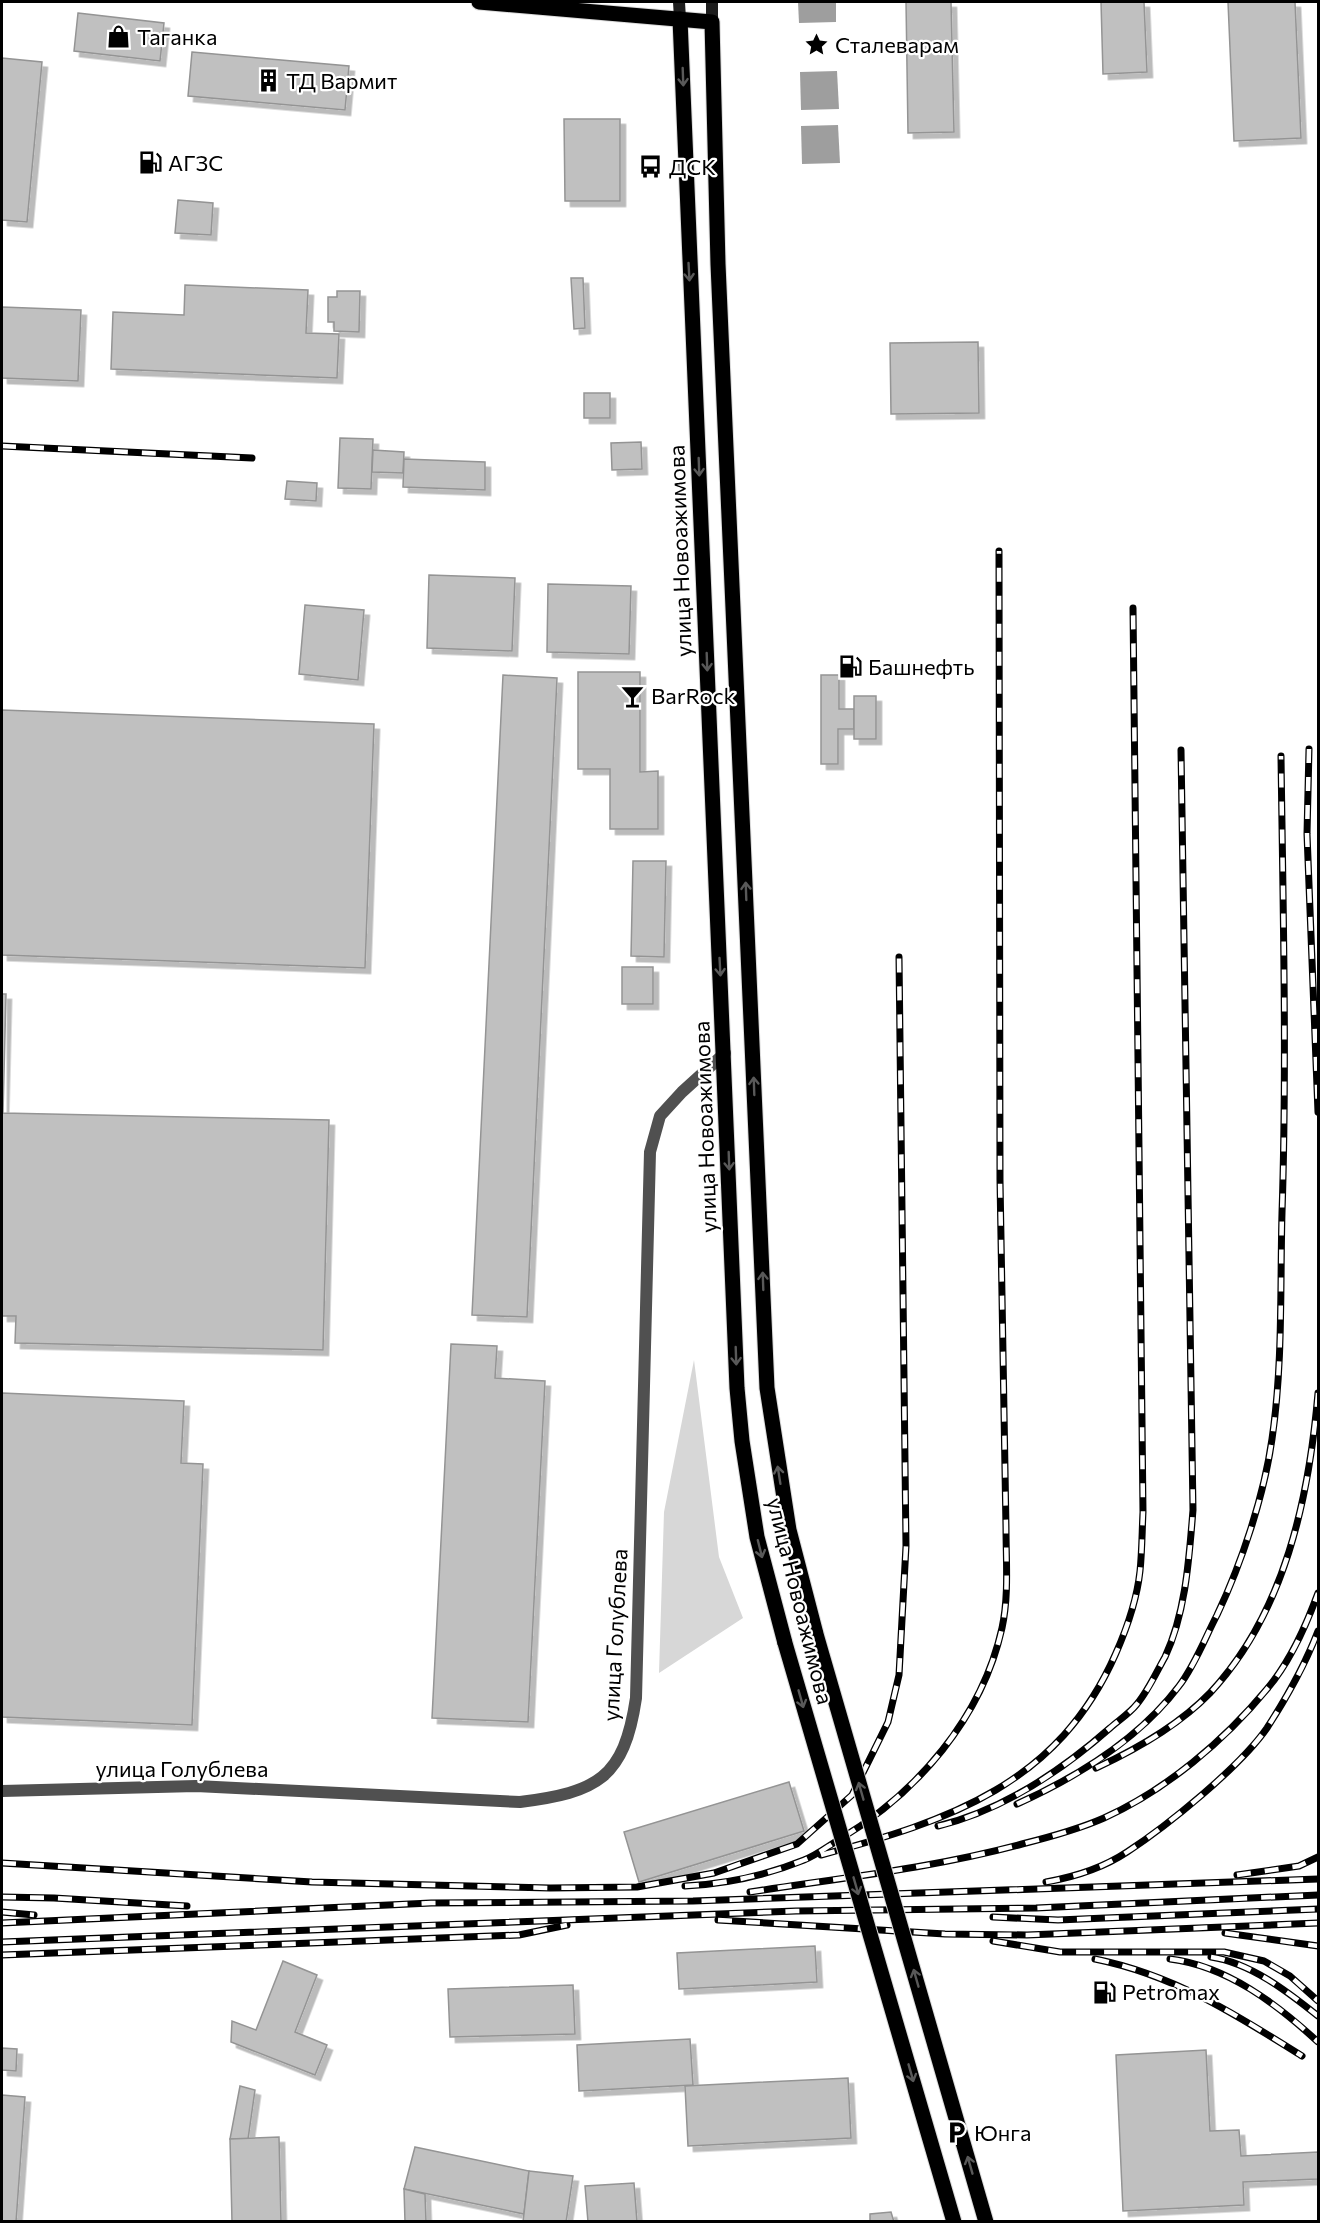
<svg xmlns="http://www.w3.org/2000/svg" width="1320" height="2223" font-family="Commissioner,sans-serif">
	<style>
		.green { fill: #d7d7d7 }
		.water { fill: #9e9e9e }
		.building { fill: #c0c0c0; stroke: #949494; stroke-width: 1.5; filter: url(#shadow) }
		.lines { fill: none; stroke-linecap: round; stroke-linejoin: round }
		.primary-casing { stroke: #dbdbdb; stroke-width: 17 }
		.street { stroke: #505050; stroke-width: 12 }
		.secondary { stroke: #1d1d1d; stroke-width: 12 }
		.primary { stroke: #000; stroke-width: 15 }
		.rail-casing { stroke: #000; stroke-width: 7 }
		.rail { stroke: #fff; stroke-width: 4.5; stroke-dasharray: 14; stroke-linecap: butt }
		.primary-bridge-casing { stroke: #dbdbdb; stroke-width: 17; stroke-linecap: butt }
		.primary-bridge { stroke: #000; stroke-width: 15 }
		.oneway { stroke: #595959 }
		.labels { text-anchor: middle; stroke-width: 4.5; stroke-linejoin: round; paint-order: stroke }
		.poi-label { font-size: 22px; fill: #000; stroke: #fff; text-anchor: start }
		.street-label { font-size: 22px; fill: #000; stroke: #fff }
	</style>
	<defs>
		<filter id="shadow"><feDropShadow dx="5.5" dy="5.5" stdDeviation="0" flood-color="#0004"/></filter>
	</defs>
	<rect width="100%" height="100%" fill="#fff"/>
	<polygon class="green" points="694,1360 719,1557 743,1618 659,1673 664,1512"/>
	<g class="water">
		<polygon points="798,2 836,2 836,22 799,23"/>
		<polygon points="837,71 839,109 801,110 800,72"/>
		<polygon points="838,125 840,163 802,164 801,126"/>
	</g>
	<g class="building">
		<polygon points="906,2 951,2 954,132 908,133"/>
		<polygon points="1101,2 1144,2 1147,72 1103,74"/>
		<polygon points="1228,2 1295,2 1301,138 1234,141"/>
		<polygon points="78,13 164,23 160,61 74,51"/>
		<polygon points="192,52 349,66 345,110 188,96"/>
		<polygon points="2,58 42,62 27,222 2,220"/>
		<polygon points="564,119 620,119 620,201 565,201"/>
		<polygon points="178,200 213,203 211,235 175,233"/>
		<polygon points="571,278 583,278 585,328 574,329"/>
		<polygon points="185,285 308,290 306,333 339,334 337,378 111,369 113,312 184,315"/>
		<polygon points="337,291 360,291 359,332 334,331 334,322 328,322 328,297 337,297"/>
		<polygon points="2,307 81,310 78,381 2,378"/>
		<polygon points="978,342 979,413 891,414 890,343"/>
		<rect x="584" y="393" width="26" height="25"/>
		<polygon points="340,438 373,439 371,489 338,488"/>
		<polygon points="641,442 642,469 612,470 611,443"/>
		<polygon points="373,450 404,452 403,473 372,472"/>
		<polygon points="404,459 485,462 485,490 403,487"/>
		<polygon points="287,481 317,483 316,501 285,499"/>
		<polygon points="429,575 515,578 512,651 427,648"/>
		<polygon points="548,584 631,586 629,654 547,652"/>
		<polygon points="305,605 364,610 358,680 299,674"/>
		<polygon points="578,672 640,672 640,772 658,771 658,829 610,829 610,769 578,769"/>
		<polygon points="503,675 557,678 527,1317 472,1315"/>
		<polygon points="821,675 839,675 839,709 854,709 854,729 838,729 838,764 821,764"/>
		<rect x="854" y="696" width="22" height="43"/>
		<polygon points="2,710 374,724 365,968 2,955"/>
		<polygon points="633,861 666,861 664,957 631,956"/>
		<rect x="622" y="967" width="31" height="37"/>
		<polygon points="2,994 6,994 3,1113 329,1120 323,1350 15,1343 16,1316 2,1316"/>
		<polygon points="451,1344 497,1346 495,1378 545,1381 528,1722 432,1718"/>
		<polygon points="2,1393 184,1401 181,1463 203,1464 192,1725 2,1717"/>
		<polygon points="789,1782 804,1831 639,1882 624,1832"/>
		<polygon points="815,1946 817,1982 679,1989 677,1953"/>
		<polygon points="283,1961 317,1975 295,2032 327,2045 315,2075 231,2042 232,2021 256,2030"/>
		<polygon points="573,1985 575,2034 450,2037 448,1989"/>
		<polygon points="690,2039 693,2085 579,2091 577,2045"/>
		<polygon points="2,2048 17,2049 16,2071 2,2070"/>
		<polygon points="1206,2050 1210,2131 1239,2130 1241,2156 1318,2152 1318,2179 1243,2182 1244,2205 1123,2211 1116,2055"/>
		<polygon points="848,2078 851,2138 688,2146 685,2086"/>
		<polygon points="240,2086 255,2090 248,2139 230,2139"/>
		<polygon points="2,2095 25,2097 16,2222 2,2222"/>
		<polygon points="279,2137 281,2222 232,2222 230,2139"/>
		<polygon points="415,2147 529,2171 524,2214 404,2189"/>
		<polygon points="529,2171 573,2176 566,2222 523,2222"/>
		<polygon points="634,2183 637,2222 588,2222 585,2186"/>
		<polygon points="404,2189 425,2194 426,2222 405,2222"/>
		<polygon points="891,2212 894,2222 870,2222 870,2214"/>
	</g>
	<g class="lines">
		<defs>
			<g id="primary">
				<polyline points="479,2 712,22 718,264 767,1388 789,1530 816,1634"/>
				<polyline points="680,19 737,1388 742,1441 757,1537 785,1643"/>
			</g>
		</defs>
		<use href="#primary" class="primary-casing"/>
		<path class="street" d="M2 1791 196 1786 520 1802C597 1792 624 1779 636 1698L650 1152 660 1116 682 1092 725 1053"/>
		<g class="secondary">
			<polyline points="679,2 680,19"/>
			<polyline points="712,2 712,22"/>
		</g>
		<use href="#primary" class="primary"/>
		<defs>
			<g id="rail">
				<polyline points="2,446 252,458"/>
				<polyline points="1309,749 1307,834 1318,1112"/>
				<path d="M1096 1768C1137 1749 1179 1725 1210 1693 1285 1613 1309 1498 1318 1393"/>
				<path d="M1017 1804C1077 1777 1138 1740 1179 1686 1195 1665 1205 1638 1217 1615 1242 1562 1264 1496 1272 1439 1283 1364 1280 1288 1282 1213 1287 1061 1283 908 1281 756"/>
				<path d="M938 1826C1003 1810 1060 1772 1110 1728 1119 1720 1130 1713 1137 1704 1148 1691 1157 1671 1165 1657 1186 1612 1189 1558 1193 1510L1181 750"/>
				<path d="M821 1855C949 1821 1059 1784 1116 1653 1127 1628 1137 1599 1140 1571 1142 1552 1142 1532 1143 1512L1133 608"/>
				<polyline points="2,1863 312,1882 550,1888 637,1887 714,1873 797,1844 852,1795 888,1722 899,1675 906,1546 899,957"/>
				<polyline points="1237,1875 1299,1866 1318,1857"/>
				<path d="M1046 1882C1074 1877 1103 1868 1127 1852 1167 1826 1240 1767 1267 1728 1287 1697 1305 1665 1318 1631"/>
				<path d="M685 1886C725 1884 767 1875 804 1860 817 1855 828 1846 840 1839 917 1793 982 1718 1002 1628 1009 1596 1006 1561 1006 1528L1000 1180 999 551"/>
				<path d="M750 1892C841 1878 933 1868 1022 1844 1050 1837 1079 1829 1104 1818 1166 1790 1224 1741 1267 1689 1290 1662 1306 1626 1318 1593"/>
				<polyline points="2,1897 54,1898 187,1906"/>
				<polyline points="2,1912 34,1915"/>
				<polyline points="993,1917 1058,1920 1318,1909"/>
				<polyline points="718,1920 945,1934 1027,1935 1318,1923"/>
				<polyline points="2,1923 431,1903 693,1901 1318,1879"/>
				<polyline points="1225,1933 1318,1946"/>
				<polyline points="993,1941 1060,1952 1224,1952 1264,1961 1290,1976 1318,2001"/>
				<polyline points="2,1942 796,1911 1036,1908 1318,1895"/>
				<polyline points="2,1955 519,1935 567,1925"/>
				<path d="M1211 1957C1251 1963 1288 1992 1318 2016"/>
				<path d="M1095 1959C1174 1975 1235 2014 1302 2056"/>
				<path d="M1170 1959C1227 1966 1277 2004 1318 2042"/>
			</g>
		</defs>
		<use href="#rail" class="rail-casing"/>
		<use href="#rail" class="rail"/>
		<defs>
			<g id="primary-bridge">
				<polyline points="816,1634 986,2222"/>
				<polyline points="785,1643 954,2222"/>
			</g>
		</defs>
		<use href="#primary-bridge" class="primary-bridge-casing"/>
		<use href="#primary-bridge" class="primary-bridge"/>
	</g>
	<defs><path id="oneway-shaft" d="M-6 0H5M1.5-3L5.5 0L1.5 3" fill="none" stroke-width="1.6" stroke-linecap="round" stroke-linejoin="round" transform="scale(1.5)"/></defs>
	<g class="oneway">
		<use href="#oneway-shaft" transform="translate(683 77) rotate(88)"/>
		<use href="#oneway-shaft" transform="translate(689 272) rotate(87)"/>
		<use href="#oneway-shaft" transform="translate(699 467) rotate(88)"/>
		<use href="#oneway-shaft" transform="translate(707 662) rotate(88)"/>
		<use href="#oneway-shaft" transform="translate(746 891) rotate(-92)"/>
		<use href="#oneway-shaft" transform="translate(720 967) rotate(87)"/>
		<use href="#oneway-shaft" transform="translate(754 1086) rotate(-92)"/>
		<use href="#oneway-shaft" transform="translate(729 1161) rotate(88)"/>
		<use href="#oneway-shaft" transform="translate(763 1281) rotate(-92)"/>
		<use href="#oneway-shaft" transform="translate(736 1356) rotate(88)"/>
		<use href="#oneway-shaft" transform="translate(779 1475) rotate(-99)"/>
		<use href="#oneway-shaft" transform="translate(760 1549) rotate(76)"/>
		<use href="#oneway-shaft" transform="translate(801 1699) rotate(74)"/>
		<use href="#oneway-shaft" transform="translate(861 1791) rotate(-106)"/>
		<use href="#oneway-shaft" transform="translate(856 1886) rotate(74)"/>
		<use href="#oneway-shaft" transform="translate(916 1978) rotate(-106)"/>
		<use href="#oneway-shaft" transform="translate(911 2073) rotate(74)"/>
		<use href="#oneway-shaft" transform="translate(970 2165) rotate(-106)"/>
	</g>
	<defs>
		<symbol id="shop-bare" viewBox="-9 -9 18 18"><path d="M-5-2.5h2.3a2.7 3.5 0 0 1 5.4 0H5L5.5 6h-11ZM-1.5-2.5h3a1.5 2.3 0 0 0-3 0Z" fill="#000" stroke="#fff" stroke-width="2.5" paint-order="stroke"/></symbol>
		<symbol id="sight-bare" viewBox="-9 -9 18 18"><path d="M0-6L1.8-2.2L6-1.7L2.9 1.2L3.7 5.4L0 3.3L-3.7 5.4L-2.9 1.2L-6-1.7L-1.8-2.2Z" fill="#000" stroke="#fff" stroke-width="2.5" paint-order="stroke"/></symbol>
		<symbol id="building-bare" viewBox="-9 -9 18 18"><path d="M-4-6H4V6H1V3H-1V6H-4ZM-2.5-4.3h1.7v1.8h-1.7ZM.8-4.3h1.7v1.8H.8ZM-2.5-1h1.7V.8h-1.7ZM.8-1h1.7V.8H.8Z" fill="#000" stroke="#fff" stroke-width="2.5" paint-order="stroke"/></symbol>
		<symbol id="fuel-bare" viewBox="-9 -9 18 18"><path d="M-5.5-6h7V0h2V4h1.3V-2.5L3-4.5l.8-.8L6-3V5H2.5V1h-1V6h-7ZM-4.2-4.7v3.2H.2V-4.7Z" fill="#000" stroke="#fff" stroke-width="2.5" paint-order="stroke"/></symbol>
		<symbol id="bus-bare" viewBox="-9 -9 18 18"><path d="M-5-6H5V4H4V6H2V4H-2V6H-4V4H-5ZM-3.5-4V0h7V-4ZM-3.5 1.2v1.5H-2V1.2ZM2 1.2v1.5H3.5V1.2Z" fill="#000" stroke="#fff" stroke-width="2.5" paint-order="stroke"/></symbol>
		<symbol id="bar-bare" viewBox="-9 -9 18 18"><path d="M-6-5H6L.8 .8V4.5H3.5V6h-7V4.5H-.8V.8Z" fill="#000" stroke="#fff" stroke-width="2.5" paint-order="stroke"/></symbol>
		<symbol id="parking-bare" viewBox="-9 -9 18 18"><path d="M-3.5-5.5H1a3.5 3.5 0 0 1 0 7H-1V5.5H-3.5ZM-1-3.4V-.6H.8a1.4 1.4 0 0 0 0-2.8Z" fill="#000" stroke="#fff" stroke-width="2.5" paint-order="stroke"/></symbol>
	</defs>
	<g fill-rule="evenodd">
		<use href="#shop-bare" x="102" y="20" width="33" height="33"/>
		<use href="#sight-bare" x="800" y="28" width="33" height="33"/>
		<use href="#building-bare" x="252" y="64" width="33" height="33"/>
		<use href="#fuel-bare" x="134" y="146" width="33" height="33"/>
		<use href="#bus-bare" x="634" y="150" width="33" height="33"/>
		<use href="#fuel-bare" x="834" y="650" width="33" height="33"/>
		<use href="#bar-bare" x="616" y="680" width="33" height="33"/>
		<use href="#fuel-bare" x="1088" y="1976" width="33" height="33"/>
		<use href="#parking-bare" x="940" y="2116" width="33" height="33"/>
	</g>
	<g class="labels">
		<g class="poi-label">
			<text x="137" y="45">Таганка</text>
			<text x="835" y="53">Сталеварам</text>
			<text x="286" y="89">ТД Вармит</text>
			<text x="168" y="171">АГЗС</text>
			<text x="669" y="175">ДСК</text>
			<text x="868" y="675">Башнефть</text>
			<text x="651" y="704">BarRock</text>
			<text x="1122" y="2000">Petromax</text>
			<text x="974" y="2141">Юнга</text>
		</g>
		<g class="street-label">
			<text transform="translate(680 551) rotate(-92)" y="8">улица Новоажимова</text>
			<text transform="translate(705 1127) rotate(-92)" y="8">улица Новоажимова</text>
			<text transform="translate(800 1601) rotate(76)" y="8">улица Новоажимова</text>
			<text transform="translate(615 1635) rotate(-87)" y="8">улица Голублева</text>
			<text x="182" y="1777">улица Голублева</text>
		</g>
	</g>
	<rect width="1320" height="2223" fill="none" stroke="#000000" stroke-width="6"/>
</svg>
